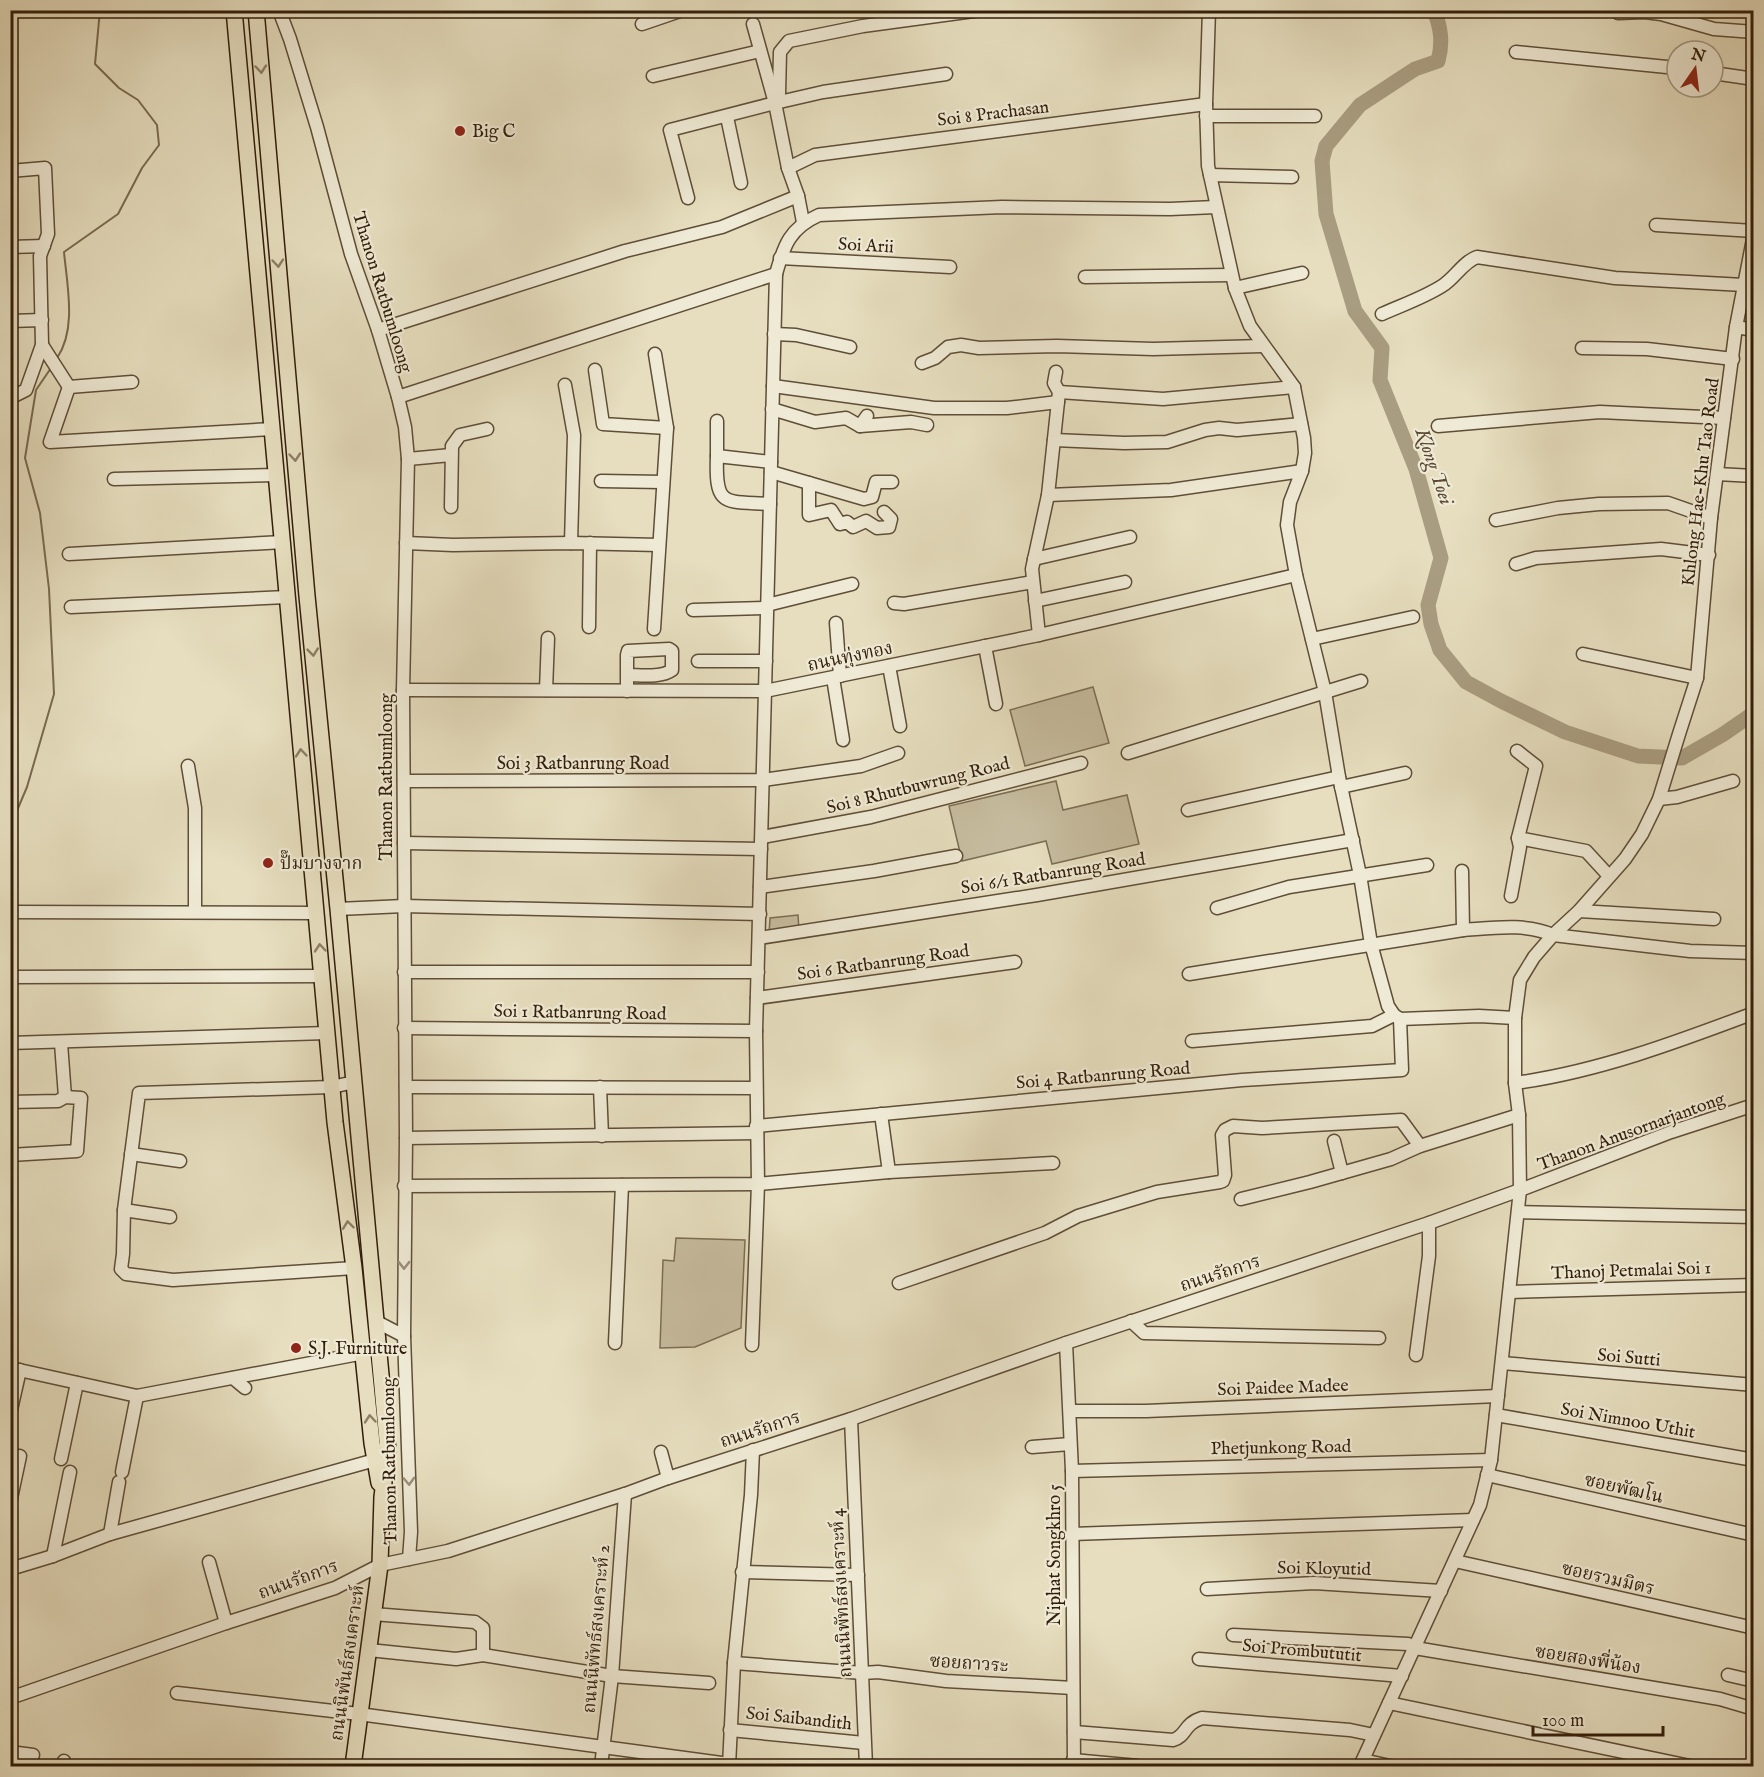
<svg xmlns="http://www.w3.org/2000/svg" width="1764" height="1777" font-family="'IM FELL English','Noto Serif Thai',serif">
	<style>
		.green { fill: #c7bda0; stroke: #7c6e55; stroke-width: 1.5 }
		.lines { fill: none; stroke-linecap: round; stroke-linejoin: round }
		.stream { stroke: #796a51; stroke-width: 2 }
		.river { stroke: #a99d81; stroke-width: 15 }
		.minor-casing { stroke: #5f4e37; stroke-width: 15 }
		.major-casing { stroke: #321e0a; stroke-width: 18 }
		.minor { stroke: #efead5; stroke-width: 12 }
		.major { stroke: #e6debf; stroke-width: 15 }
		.oneway { stroke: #8c7e64 }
		.oneway2 { stroke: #9a8e7a }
		.poi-dot { fill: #8f2418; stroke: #efead5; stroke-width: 2 }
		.labels { text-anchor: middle; stroke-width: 4.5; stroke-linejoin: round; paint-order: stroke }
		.street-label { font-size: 18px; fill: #321e0a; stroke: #efead5 }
		.poi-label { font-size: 18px; fill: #321e0a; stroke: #efead5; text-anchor: start }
		.water-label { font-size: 20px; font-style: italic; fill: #5c4a34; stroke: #efead5 }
	</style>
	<rect width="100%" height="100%" fill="#e6debf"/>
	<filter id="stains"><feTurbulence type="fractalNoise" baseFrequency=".00333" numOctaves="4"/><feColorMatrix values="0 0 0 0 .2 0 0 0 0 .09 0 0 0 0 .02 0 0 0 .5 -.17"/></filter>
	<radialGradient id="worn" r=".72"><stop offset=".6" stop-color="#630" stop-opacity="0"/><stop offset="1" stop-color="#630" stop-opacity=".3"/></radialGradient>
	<g class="green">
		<polygon points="1093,687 1109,743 1025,766 1010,710"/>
		<polygon points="1056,781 1063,810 1127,795 1139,844 1052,864 1046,841 962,861 949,806"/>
		<polygon points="798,915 799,930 769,934 770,918"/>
		<polygon points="676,1238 745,1240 741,1328 695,1347 660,1348 663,1260 674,1261"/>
	</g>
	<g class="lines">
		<g class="stream">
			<path d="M57 358C77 329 67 285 64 252L118 214 142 168 159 145 157 125 138 100 119 88 95 64 100 10"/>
			<polyline points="10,827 27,787 54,694 49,589 40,513 25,458 36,390 51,368"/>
		</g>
		<path class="river" d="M1434 10C1441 28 1443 43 1438 61L1415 69 1360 105 1326 146 1322 161 1326 214 1355 311 1382 348 1380 380 1416 469 1441 558 1428 605 1431 624 1440 650 1466 682 1501 701 1565 732 1638 756 1682 758 1722 735 1754 713"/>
		<defs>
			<g id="minor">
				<polyline points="279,10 290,39 317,127 351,254 378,330 398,397 405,427 408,459 403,690 406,1138 404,1336 411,1532 409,1559"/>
				<polyline points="1209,10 1206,104 1208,166 1235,288 1250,326 1294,387 1304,438 1305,453 1302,471 1290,502 1287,525 1296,575 1325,692 1339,777 1360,875 1371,944 1388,1006 1394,1015 1400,1019 1479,1016 1515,1018"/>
				<polyline points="1618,13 1645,12 1661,14 1714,29 1754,32"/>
				<polyline points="642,24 683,10"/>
				<polyline points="753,24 775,103 788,168 798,196 803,222"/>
				<polyline points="1516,52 1677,68"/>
				<polyline points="1713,73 1754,79"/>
				<polyline points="653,76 760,51"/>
				<polyline points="775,103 779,94 780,52 789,41 863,26 981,10"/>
				<polyline points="1206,116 1315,116"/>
				<polyline points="727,117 741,183"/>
				<polyline points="788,168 815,155 1206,104"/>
				<polyline points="10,171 45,168 48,234 40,256 42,345 26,390 10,398"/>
				<polyline points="1210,175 1292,177"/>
				<polyline points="688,198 670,130 775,103 823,92 946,74"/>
				<polyline points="1656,225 1754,231"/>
				<polyline points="10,247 44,246"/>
				<polyline points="780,258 950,267"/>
				<polyline points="1085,277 1231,275"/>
				<polyline points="1235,288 1302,273"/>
				<path d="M1382 314C1402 305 1423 298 1442 286 1455 278 1463 262 1477 257L1615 278 1744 285"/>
				<polyline points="10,321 42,320"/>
				<polyline points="1736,327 1754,330"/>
				<polyline points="378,330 625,251 722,227 798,196"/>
				<polyline points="774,334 796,335 850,347"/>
				<polyline points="42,345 69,387"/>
				<polyline points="1582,348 1647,349 1733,359"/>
				<polyline points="922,363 935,358 948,347 961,345 979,348 1057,346 1153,349 1262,346"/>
				<polyline points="595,370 603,424 667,428"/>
				<polyline points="565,385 574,435 571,543"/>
				<polyline points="773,386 934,408 1007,408 1058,402"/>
				<polyline points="69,387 50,442 272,429"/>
				<polyline points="69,387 132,382"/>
				<polyline points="1059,392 1163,399 1294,387"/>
				<polyline points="398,397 776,274"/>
				<polyline points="772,409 815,422 846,418 860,426"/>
				<polyline points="867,416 860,426 911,422 927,425"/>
				<polyline points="717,421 717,456"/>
				<polyline points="1438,426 1600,412 1724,418"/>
				<polyline points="1054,440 1124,443 1167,442 1205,430 1219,428 1237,430 1301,424"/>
				<polyline points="408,459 451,455"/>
				<polyline points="771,472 864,499 872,497 876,482 892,482"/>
				<polyline points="1717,474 1754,476"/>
				<polyline points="114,479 277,475"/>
				<polyline points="601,481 663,482"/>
				<polyline points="809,483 809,515 831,510 840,524 847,522 853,527 866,521 877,528 889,527 891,519 884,512"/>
				<polyline points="1048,495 1171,490 1302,471"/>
				<path d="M770 504C724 501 715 508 717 456L771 462"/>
				<polyline points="451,507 452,446 460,435 487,429"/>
				<polyline points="1496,520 1558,508 1599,504 1668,503 1711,518"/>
				<polyline points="406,543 453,545 571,543 659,545"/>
				<polyline points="69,554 283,542"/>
				<polyline points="1034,559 1130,537"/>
				<polyline points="1516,564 1536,558 1661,549 1709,555"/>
				<polyline points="1035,601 1125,582"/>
				<polyline points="894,603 904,604 1033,582"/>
				<polyline points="767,605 852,584"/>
				<polyline points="71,607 287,597"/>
				<polyline points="693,610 767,608"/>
				<polyline points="836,623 840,676"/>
				<polyline points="589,627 590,543"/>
				<polyline points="654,629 667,428 655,354"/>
				<polyline points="1039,635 1032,569 1048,495 1059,392 1054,383 1056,372"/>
				<polyline points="1312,639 1413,617"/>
				<polyline points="985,646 996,704"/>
				<polyline points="1583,654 1697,678"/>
				<polyline points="698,661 766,661"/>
				<polyline points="889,666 900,726"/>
				<polyline points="833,678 843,740"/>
				<polyline points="403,690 765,691 1039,635 1296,575"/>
				<polyline points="546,690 548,638"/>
				<path d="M627 691V655L628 651 669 649 672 651V670C661 678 640 675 627 675"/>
				<polyline points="1517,751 1536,766 1518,838 1586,851 1609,876"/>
				<polyline points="1128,753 1361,681"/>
				<polyline points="188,766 195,808 195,912"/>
				<polyline points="404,781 763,780 861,766 898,753"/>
				<polyline points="1341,787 1405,773"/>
				<polyline points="1659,799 1677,797 1733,781"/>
				<polyline points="1188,810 1339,777"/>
				<polyline points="762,837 871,817 1081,763"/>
				<polyline points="404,843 761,849"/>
				<polyline points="760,887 874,871 956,856"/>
				<polyline points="1511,896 1520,847 1518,838"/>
				<polyline points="1217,908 1289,887 1427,865"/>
				<polyline points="338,909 404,906 760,914"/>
				<polyline points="1579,911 1714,919"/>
				<polyline points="10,912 316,913"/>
				<path d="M1463 930C1493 928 1525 923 1553 935L1690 951 1754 953"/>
				<polyline points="759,938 1037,895 1353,840"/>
				<polyline points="404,972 758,972"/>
				<polyline points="1189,974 1463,930 1462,871"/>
				<polyline points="10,977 322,976"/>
				<polyline points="757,998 1015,962"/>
				<polyline points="404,1028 756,1031"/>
				<polyline points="1192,1041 1372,1026 1394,1015"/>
				<polyline points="10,1043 327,1033"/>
				<polyline points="61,1043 65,1097"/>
				<path d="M1515 1083C1597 1072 1677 1042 1754 1013"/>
				<polyline points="406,1087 756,1088"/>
				<polyline points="600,1087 602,1136"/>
				<polyline points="10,1102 58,1101 65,1097 81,1098 77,1151 10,1155"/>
				<polyline points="881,1114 889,1172"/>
				<polyline points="756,1126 1242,1080 1402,1070 1400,1019"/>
				<polyline points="406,1138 757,1133"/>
				<polyline points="1334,1141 1342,1173"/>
				<polyline points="131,1154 180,1161"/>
				<polyline points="404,1186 758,1184 889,1172 1053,1163"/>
				<polyline points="1241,1199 1310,1182 1391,1159 1420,1146 1519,1115"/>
				<polyline points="124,1210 170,1217"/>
				<polyline points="1518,1212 1754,1217"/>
				<polyline points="354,1268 173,1280 126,1274 121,1269 123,1254 124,1210 139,1093 332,1087 354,1082"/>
				<polyline points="899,1283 1045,1233 1078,1216 1157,1192 1220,1182 1223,1181 1225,1175 1222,1135 1225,1130 1233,1126 1262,1128 1401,1120 1420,1146"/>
				<polyline points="1510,1292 1754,1285"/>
				<polyline points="1131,1321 1144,1333 1379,1338"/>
				<polyline points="377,1322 404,1336"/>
				<polyline points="615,1343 622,1185"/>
				<polyline points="1066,1343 1072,1471 1074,1766"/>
				<path d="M752 1345 758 1184 756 1031 776 274C784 245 790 228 819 215L1002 207 1170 209 1216 207"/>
				<polyline points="1416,1355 1429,1256 1429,1223"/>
				<polyline points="1502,1363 1754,1385"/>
				<polyline points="10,1368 137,1396 364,1353"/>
				<polyline points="233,1378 245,1388"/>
				<polyline points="1070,1411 1146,1411 1498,1396"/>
				<polyline points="10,1414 20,1370"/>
				<polyline points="1496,1415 1754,1460"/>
				<polyline points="851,1419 866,1766"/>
				<polyline points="1032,1447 1070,1444"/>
				<polyline points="661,1452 668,1478"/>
				<polyline points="61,1459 77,1383"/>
				<polyline points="1072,1471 1491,1460"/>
				<polyline points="122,1472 137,1396"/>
				<polyline points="1487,1475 1754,1535"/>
				<polyline points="10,1503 20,1456"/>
				<polyline points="110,1534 119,1482"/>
				<polyline points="1072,1534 1473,1520"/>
				<polyline points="53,1556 70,1472"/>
				<polyline points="1455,1561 1754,1628"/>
				<polyline points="209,1562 226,1623"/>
				<polyline points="10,1569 53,1556 110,1534 375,1460"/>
				<polyline points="742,1572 858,1575"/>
				<polyline points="1207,1589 1314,1583 1441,1591"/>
				<polyline points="373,1614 475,1622 483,1628 483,1655"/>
				<polyline points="1233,1635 1408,1644 1415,1648 1720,1699 1754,1709"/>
				<polyline points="369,1650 456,1659 483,1655 612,1676 709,1683"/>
				<polyline points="1199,1659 1402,1676"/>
				<polyline points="734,1663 863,1673 878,1672 946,1681 1073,1688"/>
				<polyline points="1728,1675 1754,1681"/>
				<polyline points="177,1693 359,1714 729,1764"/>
				<polyline points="10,1698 226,1623 335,1588 380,1565 448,1551 625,1494 668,1478 851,1419 1066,1343 1429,1223 1520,1190 1671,1132 1754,1105"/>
				<polyline points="1389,1703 1690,1766"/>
				<polyline points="730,1730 864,1743"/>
				<path d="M1074 1732 1173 1740C1187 1736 1183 1724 1202 1718L1350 1730 1374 1735"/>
				<polyline points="10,1752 33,1755"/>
				<polyline points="1073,1760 1138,1766"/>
				<polyline points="1363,1760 1390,1766"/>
				<polyline points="63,1766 64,1761"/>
				<polyline points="601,1766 612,1676 625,1494"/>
				<polyline points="729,1766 734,1663 751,1495 753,1450"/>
				<polyline points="1360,1766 1480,1505 1491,1460 1520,1190 1519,1115 1515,1083 1515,1018 1520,980 1534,957 1553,935 1579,911 1625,859 1642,834 1659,799 1679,734 1697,678 1711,518 1736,327 1754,234"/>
			</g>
			<g id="major">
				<polyline points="234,10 335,1122 354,1268 372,1443 379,1483"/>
				<polyline points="256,10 307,596 338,909 388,1451 382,1497 380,1565 353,1766"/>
			</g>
		</defs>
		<use href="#minor" class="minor-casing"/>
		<use href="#major" class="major-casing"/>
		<use href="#minor" class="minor"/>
		<use href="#major" class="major"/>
	</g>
	<defs><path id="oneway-chevron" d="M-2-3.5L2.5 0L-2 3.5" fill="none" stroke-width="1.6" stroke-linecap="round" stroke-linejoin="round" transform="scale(1.5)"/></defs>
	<g class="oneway">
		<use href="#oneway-chevron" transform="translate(261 69) rotate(85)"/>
		<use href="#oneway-chevron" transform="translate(278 263) rotate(85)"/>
		<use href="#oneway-chevron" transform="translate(295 457) rotate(85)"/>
		<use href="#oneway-chevron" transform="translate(313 652) rotate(84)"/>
		<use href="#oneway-chevron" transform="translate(301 753) rotate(-95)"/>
		<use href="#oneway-chevron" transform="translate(320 948) rotate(-95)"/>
		<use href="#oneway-chevron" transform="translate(348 1225) rotate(-97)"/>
		<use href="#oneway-chevron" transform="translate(370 1419) rotate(-95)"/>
	</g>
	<g class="oneway2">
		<use href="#oneway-chevron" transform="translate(404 1265) rotate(90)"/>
		<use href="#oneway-chevron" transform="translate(409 1481) rotate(88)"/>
	</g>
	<g class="poi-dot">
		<circle cx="460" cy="131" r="6"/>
		<circle cx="268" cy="863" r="6"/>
		<circle cx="296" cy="1348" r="6"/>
	</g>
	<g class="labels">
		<g class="street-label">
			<text transform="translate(993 113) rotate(-7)" y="6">Soi 8 Prachasan</text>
			<text transform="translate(866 245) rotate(3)" y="6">Soi Arii</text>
			<text transform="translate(383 292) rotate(73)" y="6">Thanon Ratbumloong</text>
			<text transform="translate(1700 482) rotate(-83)" y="6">Khlong Hae-Khu Tao Road</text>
			<text transform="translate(850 656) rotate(-12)" y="6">ถนนทุ่งทอง</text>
			<text x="583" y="769">Soi 3 Ratbanrung Road</text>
			<text transform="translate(386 777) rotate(-90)" y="6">Thanon Ratbumloong</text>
			<text transform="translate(918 785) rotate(-14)" y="6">Soi 8 Rhutbuwrung Road</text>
			<text transform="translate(1053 873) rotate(-9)" y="6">Soi 6/1 Ratbanrung Road</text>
			<text transform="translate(883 962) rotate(-8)" y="6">Soi 6 Ratbanrung Road</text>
			<text transform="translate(580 1012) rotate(1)" y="6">Soi 1 Ratbanrung Road</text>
			<text transform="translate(1103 1075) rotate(-5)" y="6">Soi 4 Ratbanrung Road</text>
			<text transform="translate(1631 1131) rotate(-20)" y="6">Thanon Anusornarjantong</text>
			<text transform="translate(1631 1270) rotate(-2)" y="6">Thanoj Petmalai Soi 1</text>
			<text transform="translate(1220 1273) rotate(-18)" y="6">ถนนรัถการ</text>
			<text transform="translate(1629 1357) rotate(5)" y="6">Soi Sutti</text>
			<text transform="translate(1283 1387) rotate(-2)" y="6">Soi Paidee Madee</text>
			<text transform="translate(1628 1420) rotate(10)" y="6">Soi Nimnoo Uthit</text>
			<text transform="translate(760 1429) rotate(-18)" y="6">ถนนรัถการ</text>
			<text transform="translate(1281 1447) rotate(-1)" y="6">Phetjunkong Road</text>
			<text transform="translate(389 1461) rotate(-91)" y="6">Thanon Ratbumloong</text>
			<text transform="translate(1624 1488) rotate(13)" y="6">ซอยพัฒโน</text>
			<text transform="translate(1054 1555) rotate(-90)" y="6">Niphat Songkhro 5</text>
			<text transform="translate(1324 1568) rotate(1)" y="6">Soi Kloyutid</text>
			<text transform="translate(1608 1578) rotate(13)" y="6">ซอยรวมมิตร</text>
			<text transform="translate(298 1579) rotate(-20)" y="6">ถนนรัถการ</text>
			<text transform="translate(841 1593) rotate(-93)" y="6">ถนนนิพัทธ์สงเคราะห์ 4</text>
			<text transform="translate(596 1629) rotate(-85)" y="6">ถนนนิพัทธ์สงเคราะห์ 2</text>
			<text transform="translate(1302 1650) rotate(5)" y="6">Soi Prombututit</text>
			<text transform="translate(1588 1659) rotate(9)" y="6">ซอยสองพี่น้อง</text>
			<text transform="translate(347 1663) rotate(-82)" y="6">ถนนนิพันธ์สงเคราะห์</text>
			<text transform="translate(969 1663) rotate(4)" y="6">ซอยถาวระ</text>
			<text transform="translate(799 1718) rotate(6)" y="6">Soi Saibandith</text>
		</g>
		<g class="poi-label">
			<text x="472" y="137">Big C</text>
			<text x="280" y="869">ปั๊มบางจาก</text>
			<text x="308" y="1354">S.J. Furniture</text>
		</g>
		<g class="water-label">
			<text transform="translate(1435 466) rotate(71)" y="7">Klong Toei</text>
		</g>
	</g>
	<rect width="1764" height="1777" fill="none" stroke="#e6debf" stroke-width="36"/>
	<rect x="12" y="12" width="1740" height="1753" fill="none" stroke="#321e0a" stroke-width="3"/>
	<rect x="18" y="18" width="1728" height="1741" fill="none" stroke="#321e0a" stroke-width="1.5"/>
	<g transform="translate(1695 69) rotate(14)"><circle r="28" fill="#efead5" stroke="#a39884" stroke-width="1.5"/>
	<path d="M0-4.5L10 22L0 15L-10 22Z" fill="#8f2418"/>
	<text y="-9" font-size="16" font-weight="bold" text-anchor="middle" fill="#321e0a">N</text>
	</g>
	<path d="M1533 1726v9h130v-9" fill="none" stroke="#321e0a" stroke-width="3"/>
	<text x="1542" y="1726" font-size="18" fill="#321e0a" stroke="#efead5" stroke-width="4.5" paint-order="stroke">100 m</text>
	<rect width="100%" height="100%" filter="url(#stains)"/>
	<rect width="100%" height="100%" fill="url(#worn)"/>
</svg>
